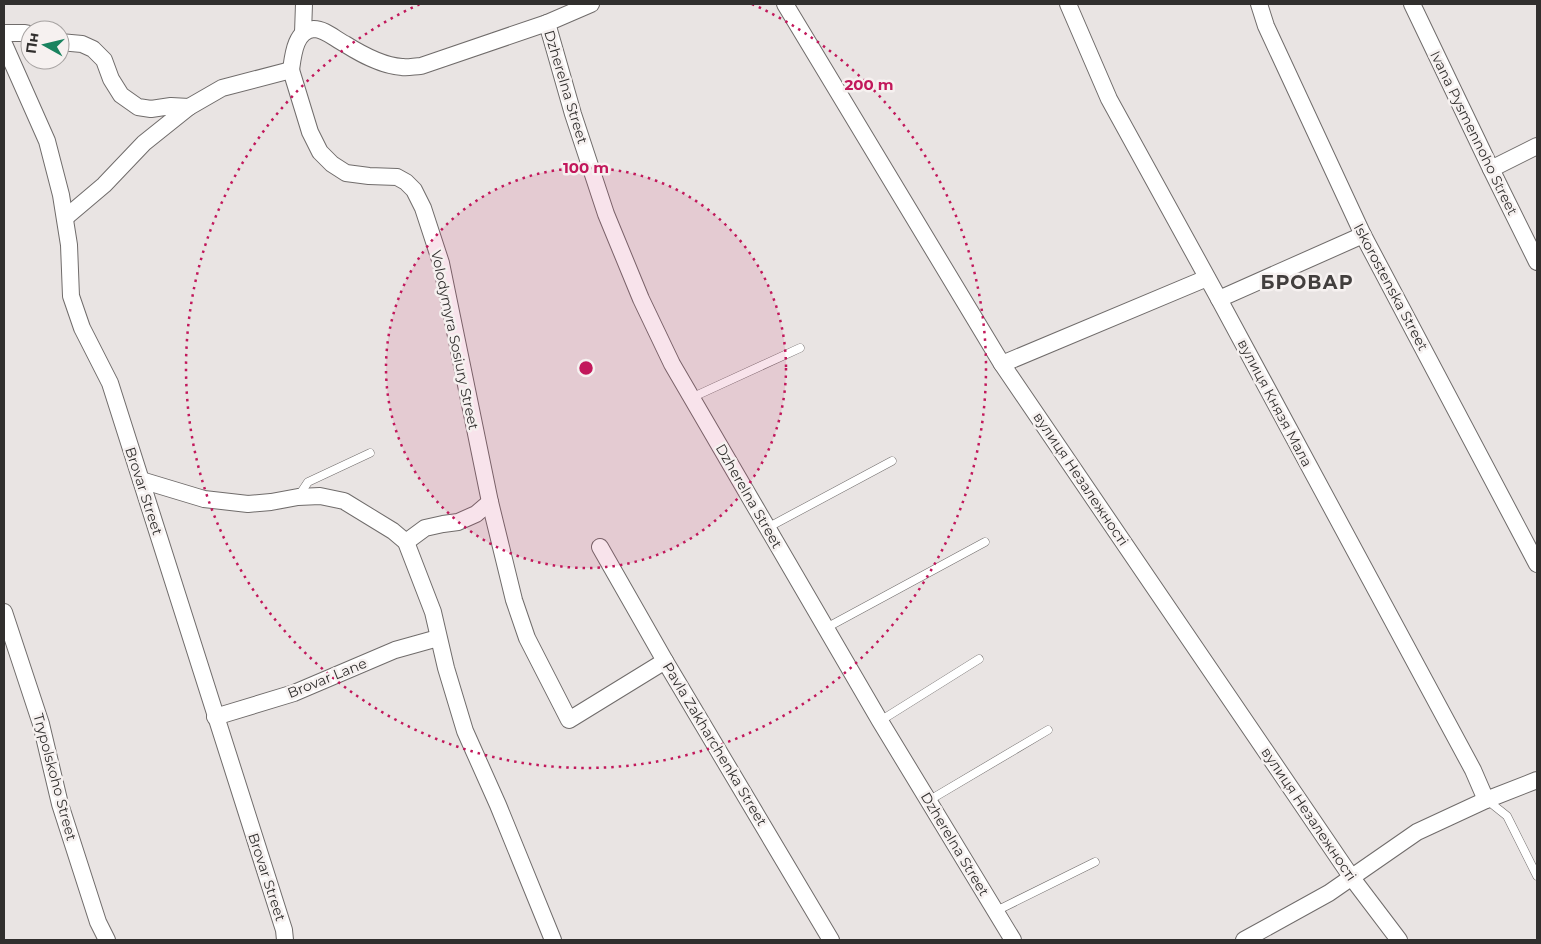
<svg xmlns="http://www.w3.org/2000/svg" width="1541" height="944" font-family="Montserrat,sans-serif">
	<style>
		.lines { fill: none; stroke-linecap: round; stroke-linejoin: round }
		.lane-casing { stroke: #706c6b; stroke-width: 9 }
		.street-casing { stroke: #706c6b; stroke-width: 18 }
		.lane { stroke: #fff; stroke-width: 8 }
		.street { stroke: #fff; stroke-width: 16 }
		.ring { fill: none; stroke: #c2185b; stroke-width: 2.5; stroke-dasharray: 2.5 5 }
		.labels { text-anchor: middle; stroke-width: 5; stroke-linejoin: round; paint-order: stroke }
		.street-label { font-size: 14px; fill: #312f2e; stroke: #f6f1f0 }
		.district-label { font-size: 19px; font-weight: bold; letter-spacing: 1px; fill: #423e3d; stroke: #f6f1f0 }
		.centre { fill: #c2185b; stroke: #f6f1f0; stroke-width: 2.5 }
		.ring-label { font-size: 15px; text-anchor: middle; font-weight: bold; fill: #c2185b; stroke: #f6f1f0; stroke-width: 5; stroke-linejoin: round; paint-order: stroke }
	</style>
	<rect width="100%" height="100%" fill="#e9e4e3"/>
	<g class="lines">
		<defs>
			<g id="lane">
				<polyline points="691,398 800,348"/>
				<polyline points="298,497 308,482 370,453"/>
				<polyline points="767,528 892,461"/>
				<polyline points="826,628 985,542"/>
				<polyline points="880,721 979,659"/>
				<polyline points="1487,800 1507,816 1537,876"/>
				<polyline points="928,801 1048,730"/>
				<polyline points="996,911 1095,862"/>
			</g>
			<g id="street">
				<polyline points="785,4 1002,364 1352,878 1399,940"/>
				<polyline points="1068,4 1109,99 1219,299 1473,770 1486,800"/>
				<polyline points="1259,4 1266,26 1363,235 1537,564"/>
				<polyline points="1412,4 1491,169 1537,262"/>
				<polyline points="547,23 573,114 606,214 641,299 672,364 880,721 1013,940"/>
				<polyline points="4,33 25,33 30,34"/>
				<polyline points="303,33 304,4"/>
				<polyline points="60,42 82,44 93,49 104,60 111,79 121,95 138,107 151,109 171,106 189,107 144,143 104,185 65,218"/>
				<polyline points="4,44 47,141 61,195 69,245 71,296 82,328 110,383 284,930 285,940"/>
				<path d="M291 70C293 56 295 30 314 29 325 29 335 39 345 44 361 54 382 66 402 67 408 68 415 66 421 66L547 23 591 4"/>
				<polyline points="189,107 222,88 291,70 310,132 320,152 332,164 346,173 369,176 397,177 406,182 414,190 423,208 441,263 490,502 514,600 527,638 569,720 665,661"/>
				<polyline points="1491,169 1537,146"/>
				<polyline points="1219,299 1363,235"/>
				<polyline points="1002,364 1207,278"/>
				<polyline points="141,480 204,499 248,504 271,502 298,497 320,496 344,501 393,531 406,542 433,612 446,668 465,731 498,805 553,940"/>
				<polyline points="406,542 425,528 443,524 458,522 476,514 490,502"/>
				<polyline points="600,547 665,661 831,940"/>
				<polyline points="4,612 41,724 60,804 98,922 107,940"/>
				<polyline points="215,717 294,693 395,650 438,638"/>
				<polyline points="1244,940 1329,893 1417,832 1486,800 1537,780"/>
			</g>
		</defs>
		<use href="#lane" class="lane-casing"/>
		<use href="#street" class="street-casing"/>
		<use href="#lane" class="lane"/>
		<use href="#street" class="street"/>
	</g>
	<circle cx="586" cy="368" r="200" fill="#c2185b" fill-opacity=".12"/>
	<g class="ring">
		<circle cx="586" cy="368" r="200"/>
		<path d="M752 4A400 400 0 1 1 420 4"/>
	</g>
	<g class="labels">
		<g class="street-label">
			<text transform="translate(566 87) rotate(73)" y="5">Dzherelna Street</text>
			<text transform="translate(1474 133) rotate(64)" y="5">Ivana Pysmennoho Street</text>
			<text transform="translate(1391 287) rotate(62)" y="5">Iskorostenska Street</text>
			<text transform="translate(455 340) rotate(78)" y="5">Volodymyra Sosiury Street</text>
			<text transform="translate(1275 403) rotate(62)" y="5">вулиця Князя Мала</text>
			<text transform="translate(1081 479) rotate(56)" y="5">вулиця Незалежності</text>
			<text transform="translate(144 491) rotate(72)" y="5">Brovar Street</text>
			<text transform="translate(749 496) rotate(60)" y="5">Dzherelna Street</text>
			<text transform="translate(327 678) rotate(-22)" y="5">Brovar Lane</text>
			<text transform="translate(715 744) rotate(59)" y="5">Pavla Zakharchenka Street</text>
			<text transform="translate(55 777) rotate(75)" y="5">Trypolskoho Street</text>
			<text transform="translate(1309 814) rotate(56)" y="5">вулиця Незалежності</text>
			<text transform="translate(955 844) rotate(59)" y="5">Dzherelna Street</text>
			<text transform="translate(267 877) rotate(72)" y="5">Brovar Street</text>
		</g>
		<g class="district-label">
			<text x="1307" y="289">БРОВАР</text>
		</g>
	</g>
	<circle cx="586" cy="368" r="8" class="centre"/>
	<g class="ring-label">
		<text x="869" y="90">200 m</text>
		<text x="586" y="173">100 m</text>
	</g>
	<rect width="1541" height="944" fill="none" stroke="#312f2e" stroke-width="10"/>
	<g transform="translate(45 45) rotate(278)"><circle r="24" fill="#f6f1f0" stroke="#a7a3a2"/>
	<path d="M0-4L9 19L0 12L-9 19Z" fill="#19835f"/>
	<text y="-8" font-size="14" font-weight="bold" text-anchor="middle" fill="#312f2e">Пн</text>
	</g>
</svg>
